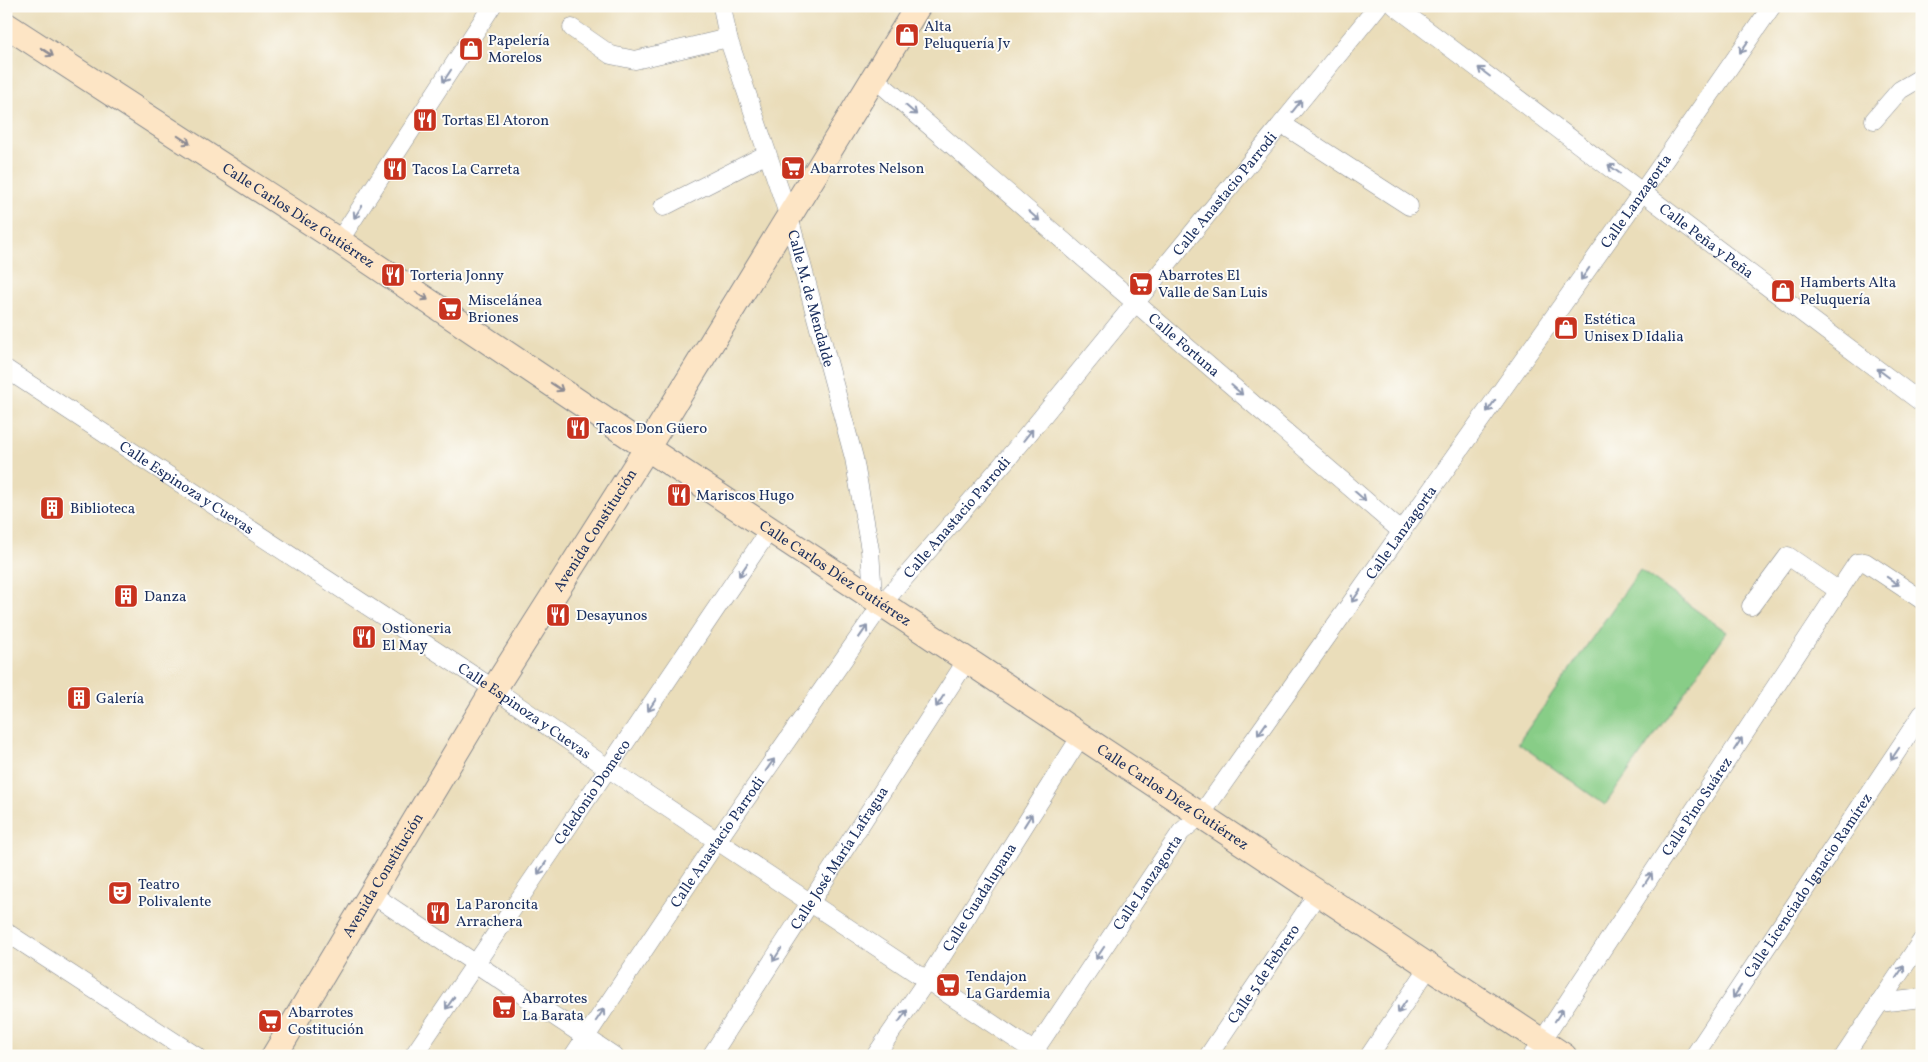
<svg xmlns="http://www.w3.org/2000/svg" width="1928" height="1062" font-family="Vollkorn,serif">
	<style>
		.green { fill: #88cd87; stroke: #527e72 }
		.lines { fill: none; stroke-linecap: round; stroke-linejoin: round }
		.street-casing { stroke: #82868c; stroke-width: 19 }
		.secondary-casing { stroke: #82868c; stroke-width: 27 }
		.street { stroke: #fff; stroke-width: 18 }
		.secondary { stroke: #fde5c5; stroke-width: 25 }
		.oneway { stroke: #8d97ae }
		.oneway2 { stroke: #8c8a92 }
		.labels { text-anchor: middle; stroke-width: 4; stroke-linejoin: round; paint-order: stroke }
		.poi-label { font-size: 15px; fill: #1b2f5e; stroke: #fdfcf7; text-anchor: start }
		.street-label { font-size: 15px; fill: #1b2f5e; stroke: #fdfcf7 }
	</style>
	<rect width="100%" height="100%" fill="#fdfcf7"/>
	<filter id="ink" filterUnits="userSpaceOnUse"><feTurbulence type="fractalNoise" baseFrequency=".02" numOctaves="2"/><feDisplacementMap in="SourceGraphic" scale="10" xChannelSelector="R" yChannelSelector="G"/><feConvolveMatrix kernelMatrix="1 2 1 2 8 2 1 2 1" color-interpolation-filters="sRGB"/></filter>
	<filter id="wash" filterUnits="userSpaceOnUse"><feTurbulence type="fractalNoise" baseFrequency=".0096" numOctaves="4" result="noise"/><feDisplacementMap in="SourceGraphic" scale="20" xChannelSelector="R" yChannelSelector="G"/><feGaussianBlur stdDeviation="1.12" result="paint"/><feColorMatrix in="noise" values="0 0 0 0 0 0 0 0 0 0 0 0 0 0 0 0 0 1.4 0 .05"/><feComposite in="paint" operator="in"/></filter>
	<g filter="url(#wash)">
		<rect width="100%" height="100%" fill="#eaddba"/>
		<polygon class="green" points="1640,570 1727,632 1605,805 1518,743"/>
	</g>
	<g filter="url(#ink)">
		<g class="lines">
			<defs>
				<g id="street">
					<path id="s1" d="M722 6 728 38 789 217 854 458 870 550 873 596"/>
					<path id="s2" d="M1395 6 1922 403"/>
					<polyline points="572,28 611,55 635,60 728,38"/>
					<path id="s3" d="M874 78 1402 532"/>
					<polyline points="1874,120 1900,90 1922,77"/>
					<polyline points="1282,124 1409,206"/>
					<polyline points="663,207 767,154"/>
					<polyline points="339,241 492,6"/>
					<path id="s4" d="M6 369 494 689 609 769 1041 1056"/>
					<polyline points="1751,606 1788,556 1839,591"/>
					<polyline points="373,895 614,1056"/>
					<polyline points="6,932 196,1056"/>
					<polyline points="1879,1003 1922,998"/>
					<path id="s5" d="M413 1056 770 529"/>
					<path id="s6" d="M573 1056 717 841 882 604 1020 444 1378 6"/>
					<path id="s7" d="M711 1056 967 660"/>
					<path id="s8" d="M875 1056 927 980 1081 736"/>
					<path id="s9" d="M1031 1056 1181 832 1200 816 1643 191 1772 6"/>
					<path id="s10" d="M1208 1056 1318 893"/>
					<polyline points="1369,1056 1429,967"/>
					<path id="s11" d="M1532 1056 1857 563 1865 562 1922 600"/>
					<path id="s12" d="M1694 1056 1922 714"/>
					<polyline points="1844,1056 1922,940"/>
				</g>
				<g id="secondary">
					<path id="s13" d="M6 25 339 241 647 448 1564 1056"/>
					<path id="s14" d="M274 1056 494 689 647 448 918 6"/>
				</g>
			</defs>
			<use href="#street" class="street-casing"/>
			<use href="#secondary" class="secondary-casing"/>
			<use href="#street" class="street"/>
			<use href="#secondary" class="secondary"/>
		</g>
		<defs><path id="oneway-shaft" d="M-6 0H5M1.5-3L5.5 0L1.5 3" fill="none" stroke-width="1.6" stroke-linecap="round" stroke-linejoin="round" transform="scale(1.25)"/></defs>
		<g class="oneway">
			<use href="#oneway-shaft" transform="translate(1744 47) rotate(125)"/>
			<use href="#oneway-shaft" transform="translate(1484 72) rotate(-143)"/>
			<use href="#oneway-shaft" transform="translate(447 76) rotate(123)"/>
			<use href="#oneway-shaft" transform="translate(1297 106) rotate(-51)"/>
			<use href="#oneway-shaft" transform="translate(911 110) rotate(41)"/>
			<use href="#oneway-shaft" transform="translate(1614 169) rotate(-143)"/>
			<use href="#oneway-shaft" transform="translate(358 212) rotate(123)"/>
			<use href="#oneway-shaft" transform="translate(1034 216) rotate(41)"/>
			<use href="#oneway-shaft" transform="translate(1585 274) rotate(125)"/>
			<use href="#oneway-shaft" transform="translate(1883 373) rotate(-143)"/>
			<use href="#oneway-shaft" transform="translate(1237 390) rotate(41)"/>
			<use href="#oneway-shaft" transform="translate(1491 406) rotate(125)"/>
			<use href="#oneway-shaft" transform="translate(1028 435) rotate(-51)"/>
			<use href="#oneway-shaft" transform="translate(1360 496) rotate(41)"/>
			<use href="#oneway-shaft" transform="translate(743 570) rotate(124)"/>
			<use href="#oneway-shaft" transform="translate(1893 581) rotate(34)"/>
			<use href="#oneway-shaft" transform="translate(1356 596) rotate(125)"/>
			<use href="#oneway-shaft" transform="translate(863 632) rotate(-55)"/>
			<use href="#oneway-shaft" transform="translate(940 701) rotate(123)"/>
			<use href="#oneway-shaft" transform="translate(652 705) rotate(124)"/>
			<use href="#oneway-shaft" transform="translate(1262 729) rotate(125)"/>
			<use href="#oneway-shaft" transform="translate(1738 744) rotate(-57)"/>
			<use href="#oneway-shaft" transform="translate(1895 754) rotate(124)"/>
			<use href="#oneway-shaft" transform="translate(770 765) rotate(-55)"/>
			<use href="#oneway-shaft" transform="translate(1028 820) rotate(-58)"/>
			<use href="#oneway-shaft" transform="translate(542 868) rotate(124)"/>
			<use href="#oneway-shaft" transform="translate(1648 879) rotate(-57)"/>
			<use href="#oneway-shaft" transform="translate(1100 953) rotate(124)"/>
			<use href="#oneway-shaft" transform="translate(777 955) rotate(123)"/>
			<use href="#oneway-shaft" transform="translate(1900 972) rotate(-56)"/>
			<use href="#oneway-shaft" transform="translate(1737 992) rotate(124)"/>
			<use href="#oneway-shaft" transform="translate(450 1003) rotate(125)"/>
			<use href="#oneway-shaft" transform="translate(1402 1007) rotate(124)"/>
			<use href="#oneway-shaft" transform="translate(600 1015) rotate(-56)"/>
			<use href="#oneway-shaft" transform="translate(1559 1015) rotate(-57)"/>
			<use href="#oneway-shaft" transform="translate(903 1016) rotate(-55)"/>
		</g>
		<g class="oneway2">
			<use href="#oneway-shaft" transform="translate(47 52) rotate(33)"/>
			<use href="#oneway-shaft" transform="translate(184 140) rotate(33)"/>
			<use href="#oneway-shaft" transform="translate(422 296) rotate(34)"/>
			<use href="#oneway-shaft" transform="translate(557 387) rotate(34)"/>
		</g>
	</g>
	<defs>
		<symbol id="shop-square" viewBox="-11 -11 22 22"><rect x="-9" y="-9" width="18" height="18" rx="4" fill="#c8321e" stroke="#fdfcf7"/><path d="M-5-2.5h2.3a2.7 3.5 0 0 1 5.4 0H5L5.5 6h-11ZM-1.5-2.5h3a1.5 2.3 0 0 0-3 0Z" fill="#fff"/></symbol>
		<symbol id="restaurant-square" viewBox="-11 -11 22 22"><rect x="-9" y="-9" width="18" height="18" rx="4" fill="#c8321e" stroke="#fdfcf7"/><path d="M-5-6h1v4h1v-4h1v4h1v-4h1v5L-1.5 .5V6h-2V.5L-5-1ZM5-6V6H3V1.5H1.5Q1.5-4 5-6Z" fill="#fff"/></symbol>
		<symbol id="supermarket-square" viewBox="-11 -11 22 22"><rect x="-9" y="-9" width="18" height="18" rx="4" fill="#c8321e" stroke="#fdfcf7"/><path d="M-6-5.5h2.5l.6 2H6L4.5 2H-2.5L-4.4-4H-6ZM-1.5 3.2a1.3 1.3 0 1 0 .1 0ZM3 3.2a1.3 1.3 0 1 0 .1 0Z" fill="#fff"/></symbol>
		<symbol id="building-square" viewBox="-11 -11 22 22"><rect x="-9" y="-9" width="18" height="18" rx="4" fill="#c8321e" stroke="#fdfcf7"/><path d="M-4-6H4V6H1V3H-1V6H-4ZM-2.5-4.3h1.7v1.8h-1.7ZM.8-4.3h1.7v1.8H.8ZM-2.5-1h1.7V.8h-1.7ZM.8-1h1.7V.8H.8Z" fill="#fff"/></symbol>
		<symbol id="theatre-square" viewBox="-11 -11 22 22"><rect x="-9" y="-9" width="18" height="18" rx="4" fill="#c8321e" stroke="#fdfcf7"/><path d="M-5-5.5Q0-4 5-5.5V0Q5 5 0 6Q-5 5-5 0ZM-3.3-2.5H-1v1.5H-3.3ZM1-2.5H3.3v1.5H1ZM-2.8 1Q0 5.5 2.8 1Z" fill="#fff"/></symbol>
	</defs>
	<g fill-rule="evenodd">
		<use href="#shop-square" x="893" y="21" width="28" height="28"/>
		<use href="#shop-square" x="457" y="35" width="28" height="28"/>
		<use href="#restaurant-square" x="411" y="106" width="28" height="28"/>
		<use href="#supermarket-square" x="779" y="154" width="28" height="28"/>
		<use href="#restaurant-square" x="381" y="155" width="28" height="28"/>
		<use href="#restaurant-square" x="379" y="261" width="28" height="28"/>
		<use href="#supermarket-square" x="1127" y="270" width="28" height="28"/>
		<use href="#shop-square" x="1769" y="277" width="28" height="28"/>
		<use href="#supermarket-square" x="436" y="295" width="28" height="28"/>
		<use href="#shop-square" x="1552" y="314" width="28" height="28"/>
		<use href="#restaurant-square" x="564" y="414" width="28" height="28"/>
		<use href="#restaurant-square" x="665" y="481" width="28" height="28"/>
		<use href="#building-square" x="38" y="494" width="28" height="28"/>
		<use href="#building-square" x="112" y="582" width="28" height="28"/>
		<use href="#restaurant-square" x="544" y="601" width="28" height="28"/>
		<use href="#restaurant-square" x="350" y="623" width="28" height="28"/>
		<use href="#building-square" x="65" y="684" width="28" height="28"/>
		<use href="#theatre-square" x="106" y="879" width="28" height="28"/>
		<use href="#restaurant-square" x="424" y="899" width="28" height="28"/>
		<use href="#supermarket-square" x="934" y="971" width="28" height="28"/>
		<use href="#supermarket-square" x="490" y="993" width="28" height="28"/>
		<use href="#supermarket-square" x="256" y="1007" width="28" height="28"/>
	</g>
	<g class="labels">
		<g class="poi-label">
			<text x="924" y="31">Alta<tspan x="924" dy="17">Peluquería Jv</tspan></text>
			<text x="488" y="45">Papelería<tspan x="488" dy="17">Morelos</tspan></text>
			<text x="442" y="125">Tortas El Atoron</text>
			<text x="810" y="173">Abarrotes Nelson</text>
			<text x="412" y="174">Tacos La Carreta</text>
			<text x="410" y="280">Torteria Jonny</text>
			<text x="1158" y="280">Abarrotes El<tspan x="1158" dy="17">Valle de San Luis</tspan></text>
			<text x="1800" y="287">Hamberts Alta<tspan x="1800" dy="17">Peluquería</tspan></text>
			<text x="468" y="305">Miscelánea<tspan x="468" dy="17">Briones</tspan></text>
			<text x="1584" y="324">Estética<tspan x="1584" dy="17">Unisex D Idalia</tspan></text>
			<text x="596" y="433">Tacos Don Güero</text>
			<text x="696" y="500">Mariscos Hugo</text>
			<text x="70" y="513">Biblioteca</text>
			<text x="144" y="601">Danza</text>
			<text x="576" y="620">Desayunos</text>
			<text x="382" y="633">Ostioneria<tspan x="382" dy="17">El May</tspan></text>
			<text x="96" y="703">Galería</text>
			<text x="138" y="889">Teatro<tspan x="138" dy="17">Polivalente</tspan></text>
			<text x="456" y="909">La Paroncita<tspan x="456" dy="17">Arrachera</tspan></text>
			<text x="966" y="981">Tendajon<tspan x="966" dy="17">La Gardemia</tspan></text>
			<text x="522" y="1003">Abarrotes<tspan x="522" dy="17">La Barata</tspan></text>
			<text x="288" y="1017">Abarrotes<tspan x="288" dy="17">Costitución</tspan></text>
		</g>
		<g class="street-label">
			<text dy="5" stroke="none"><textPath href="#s6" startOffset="1082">Calle Anastacio Parrodi</textPath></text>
			<text dy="5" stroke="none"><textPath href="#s9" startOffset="1048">Calle Lanzagorta</textPath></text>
			<text dy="5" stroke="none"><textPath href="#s13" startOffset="349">Calle Carlos Díez Gutiérrez</textPath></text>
			<text dy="5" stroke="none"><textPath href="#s2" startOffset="390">Calle Peña y Peña</textPath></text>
			<text dy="5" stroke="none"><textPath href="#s1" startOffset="306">Calle M. de Mendalde</textPath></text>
			<text dy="5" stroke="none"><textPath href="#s3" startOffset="409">Calle Fortuna</textPath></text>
			<text dy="5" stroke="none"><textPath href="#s4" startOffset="216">Calle Espinoza y Cuevas</textPath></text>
			<text dy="5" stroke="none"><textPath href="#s6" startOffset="662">Calle Anastacio Parrodi</textPath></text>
			<text dy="5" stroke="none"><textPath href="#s14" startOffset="616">Avenida Constitución</textPath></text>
			<text dy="5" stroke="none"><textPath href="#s9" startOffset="642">Calle Lanzagorta</textPath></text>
			<text dy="5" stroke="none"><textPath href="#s13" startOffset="994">Calle Carlos Díez Gutiérrez</textPath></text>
			<text dy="5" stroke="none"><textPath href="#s4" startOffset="621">Calle Espinoza y Cuevas</textPath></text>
			<text dy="5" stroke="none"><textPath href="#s5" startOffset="319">Celedonio Domeco</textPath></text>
			<text dy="5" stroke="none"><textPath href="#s13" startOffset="1399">Calle Carlos Díez Gutiérrez</textPath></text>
			<text dy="5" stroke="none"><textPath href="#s11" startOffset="299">Calle Pino Suárez</textPath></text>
			<text dy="5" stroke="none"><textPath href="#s6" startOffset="258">Calle Anastacio Parrodi</textPath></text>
			<text dy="5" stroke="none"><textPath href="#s7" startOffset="236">Calle José María Lafragua</textPath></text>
			<text dy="5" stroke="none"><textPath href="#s14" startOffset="211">Avenida Constitución</textPath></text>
			<text dy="5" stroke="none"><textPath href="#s9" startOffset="209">Calle Lanzagorta</textPath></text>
			<text dy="5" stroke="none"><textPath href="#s12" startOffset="205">Calle Licenciado Ignacio Ramírez</textPath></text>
			<text dy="5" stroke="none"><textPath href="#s8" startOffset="190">Calle Guadalupana</textPath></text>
			<text dy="5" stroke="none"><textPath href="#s10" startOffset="99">Calle 5 de Febrero</textPath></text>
		</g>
	</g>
	<rect width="1928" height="1062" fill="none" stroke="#fdfcf7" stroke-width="25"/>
</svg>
